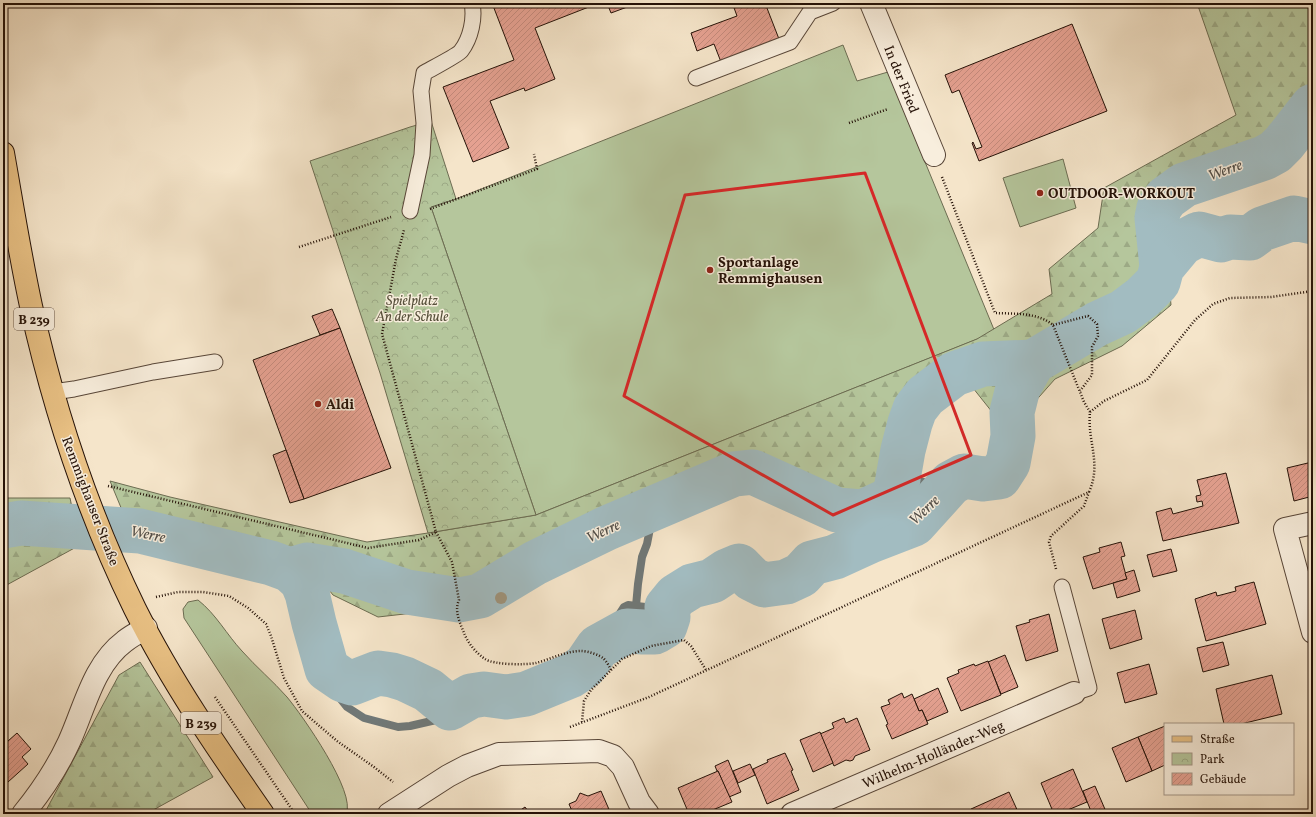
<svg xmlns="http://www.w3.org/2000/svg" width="1316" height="817" font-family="Vollkorn,serif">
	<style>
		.green { fill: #b5c69c; stroke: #6c6c52 }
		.forest { fill: url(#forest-firs); stroke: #6c6c52 }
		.park { fill: url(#park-crowns); stroke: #6c6c52 }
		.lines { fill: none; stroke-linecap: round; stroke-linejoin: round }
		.stream { stroke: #707877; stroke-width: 8 }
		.river { stroke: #a2bcc1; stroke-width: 45 }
		.building { fill: url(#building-hatch); stroke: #241107 }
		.lane-casing { stroke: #584638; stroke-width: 17 }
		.street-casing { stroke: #584638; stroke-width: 24 }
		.primary-casing { stroke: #241107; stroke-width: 24 }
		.path { stroke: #241107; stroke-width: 2.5; stroke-dasharray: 1 2; stroke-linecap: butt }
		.lane { stroke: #f8eedd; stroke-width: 15 }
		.street { stroke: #f8eedd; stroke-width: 22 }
		.primary { stroke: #eac285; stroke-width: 22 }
		.tree { fill: #9e937b }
		.marked { fill: none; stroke: #d62828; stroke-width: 3; stroke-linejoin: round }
		.poi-dot { fill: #8f2418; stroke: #f8eedd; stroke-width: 1.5 }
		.labels { text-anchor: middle; stroke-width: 3; stroke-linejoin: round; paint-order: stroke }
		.shield { fill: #f8eedd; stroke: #645347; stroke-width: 1 }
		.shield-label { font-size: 13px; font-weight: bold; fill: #241107 }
		.street-label { font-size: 14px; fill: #241107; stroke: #f8eedd }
		.poi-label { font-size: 14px; font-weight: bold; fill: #241107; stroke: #f8eedd; text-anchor: start }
		.park-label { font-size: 14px; font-style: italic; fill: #57503b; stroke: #f8eedd }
		.water-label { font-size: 15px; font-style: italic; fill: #504d48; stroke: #f8eedd }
	</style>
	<defs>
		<pattern id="forest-firs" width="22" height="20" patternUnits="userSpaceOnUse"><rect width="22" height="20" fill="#b5c69c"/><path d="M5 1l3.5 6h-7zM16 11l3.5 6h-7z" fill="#9ca985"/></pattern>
		<pattern id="park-crowns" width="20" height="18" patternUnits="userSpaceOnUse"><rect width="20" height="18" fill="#b5c69c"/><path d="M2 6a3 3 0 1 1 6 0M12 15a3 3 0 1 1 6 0" fill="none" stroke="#9ca985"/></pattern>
		<pattern id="building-hatch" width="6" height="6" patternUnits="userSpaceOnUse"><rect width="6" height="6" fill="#e5a191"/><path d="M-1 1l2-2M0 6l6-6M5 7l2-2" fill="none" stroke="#c48a7c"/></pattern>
	</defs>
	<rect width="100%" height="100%" fill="#f5e5ca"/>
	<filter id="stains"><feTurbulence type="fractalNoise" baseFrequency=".005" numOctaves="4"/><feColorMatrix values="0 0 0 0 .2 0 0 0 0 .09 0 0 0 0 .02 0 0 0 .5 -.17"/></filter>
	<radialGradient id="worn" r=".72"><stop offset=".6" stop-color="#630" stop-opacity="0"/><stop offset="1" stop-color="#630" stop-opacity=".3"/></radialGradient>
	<g class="green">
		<polygon points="843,45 857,81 888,72 995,332 536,515 431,207 456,199"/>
		<polygon points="1063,159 1076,208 1020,227 1003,178"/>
		<path d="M198 600C216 614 227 635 242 651 256 667 273 681 287 697 302 715 357 793 346 814H312L184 618 183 609 188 602Z"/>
	</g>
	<g class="forest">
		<polygon points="1197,3 1313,3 1313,110 1259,159 1162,202 1171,305 1122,346 1055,379 1008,432 973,388 938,397 909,504 848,527 744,487 431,611 378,617 333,595 300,553 262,553 129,527 110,481 170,497 367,542 428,533 536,515 977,339 1052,294 1049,269 1098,228 1104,188 1236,115"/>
		<polygon points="3,498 70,498 80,545 3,587"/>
		<polygon points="140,662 213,777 146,814 44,814 119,675"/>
	</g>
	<polygon class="park" points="431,121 456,199 431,207 536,515 428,533 380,373 310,161 410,127"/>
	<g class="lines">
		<g class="stream">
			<polyline points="899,477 947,487"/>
			<polyline points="636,606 638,584 642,557 647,544 652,518 660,505"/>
			<polyline points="598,647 624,607 628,605 654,608 667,607"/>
			<polyline points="327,669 339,697 347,707 364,718 398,727 410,726 436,720 450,708"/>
		</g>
		<g class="river">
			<polyline points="1162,267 1157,218 1159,208 1166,198 1184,185 1264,158 1275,152 1284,143 1313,106"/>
			<polyline points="3,526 21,523 140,531 271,563 290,570 302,581 307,593 314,623 327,669 343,680 352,683 378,673 392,675 405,679 428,690 450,708 471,696 484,694 506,697 526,694 570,676 585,666 598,647 627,631 643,632 655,632 665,626 668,617 667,607 676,596 692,586 712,581 727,571 739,566 752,579 764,585 786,582 801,575 812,563 835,557 870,541 914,524 951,483 964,476 983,479 999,477 1008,463 1013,436 1012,412 1018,388 1033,362 1097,324 1123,312 1143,297 1158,282 1162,267 1182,243 1199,234 1221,240 1230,237 1250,238 1262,229 1294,218 1313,222"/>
			<polyline points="290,570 307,565 344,571 407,592 459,600 480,596 535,563 607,528 734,474 753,472 837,510 863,512 889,500 896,490 903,450 910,423 915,409 925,396 954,374 983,364 1033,362"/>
		</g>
	</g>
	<g class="building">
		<polygon points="492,3 599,3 535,28 555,79 525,91 524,88 490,101 509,148 473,162 443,87 514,60"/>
		<polygon points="607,3 638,3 611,13"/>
		<polygon points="738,3 765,3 779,39 721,62 714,44 697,51 691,33 737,16 733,5"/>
		<polygon points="1072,24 1107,111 979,161 972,143 973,142 976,149 982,147 959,90 952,93 945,75"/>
		<polygon points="332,309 340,328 320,335 312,316"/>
		<polygon points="340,328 391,468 304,499 253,360"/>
		<polygon points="286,450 304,499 290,503 273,455"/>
		<polygon points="1312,462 1313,496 1294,501 1287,468"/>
		<polygon points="1226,473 1239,523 1163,541 1156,512 1171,508 1173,514 1203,506 1202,501 1197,502 1196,496 1201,495 1197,480"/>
		<polygon points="1121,542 1125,556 1121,557 1127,579 1093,589 1083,557 1100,552 1099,548"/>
		<polygon points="1171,549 1177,571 1153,577 1147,555"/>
		<polygon points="1134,570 1140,591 1117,598 1113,583 1127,579 1125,573"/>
		<polygon points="1254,582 1266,624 1206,641 1195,599 1216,592 1217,596 1236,591 1235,587"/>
		<polygon points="1135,610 1142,639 1110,649 1102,619"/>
		<polygon points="1049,614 1058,651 1026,661 1016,626 1030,622 1029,620"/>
		<polygon points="1223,642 1229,665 1203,672 1197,648"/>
		<polygon points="1005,655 1018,687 1001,694 988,662"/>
		<polygon points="988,661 1001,695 961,711 947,678 959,673 958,670 974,664 975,666"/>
		<polygon points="1149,664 1157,694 1125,703 1117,673"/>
		<polygon points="1272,675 1282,714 1241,724 1224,724 1216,689"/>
		<polygon points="938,688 948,712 927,721 922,710 919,711 914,699"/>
		<polygon points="902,693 904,698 912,694 919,711 922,710 928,724 892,739 886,725 888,724 881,707 890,704 888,700"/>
		<polygon points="844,718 846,723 857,718 870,750 855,756 853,760 850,761 846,760 834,766 820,734 834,728 832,723"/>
		<polygon points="1165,726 1165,765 1152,771 1138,737"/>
		<polygon points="820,732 833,763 813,772 800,740"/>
		<polygon points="17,733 31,749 22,757 28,764 8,782 3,776 3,743 7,740 8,741"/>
		<polygon points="1138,737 1152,771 1126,782 1112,748"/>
		<polygon points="785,753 793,770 791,771 799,790 767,804 753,769 768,762 767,760"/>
		<polygon points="728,760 741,792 729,797 718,771 717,771 715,766"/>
		<polygon points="750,764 755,775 738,783 733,771"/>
		<polygon points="1073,769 1087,802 1058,814 1054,814 1041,783"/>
		<polygon points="718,771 732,802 703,814 689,814 678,788"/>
		<polygon points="1095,786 1107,814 1092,814 1083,791"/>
		<polygon points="601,791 611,814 571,814 572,811 569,804 576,801 580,793 588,796"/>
		<polygon points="1009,792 1019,814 973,814 971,809"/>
		<polygon points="525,807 530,814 515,814"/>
	</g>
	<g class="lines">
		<defs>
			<g id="lane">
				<polyline points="696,78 790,42 810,12 833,3"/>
				<path d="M410 211 422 155 424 123 421 91 424 73C431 69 458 55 461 51 471 38 475 18 472 3"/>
				<polyline points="53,392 74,389 153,372 215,362"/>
				<polyline points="1062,587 1089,688 1074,693"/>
			</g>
			<g id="street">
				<polyline points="871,3 934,155"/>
				<polyline points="1313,523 1285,529 1313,632"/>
				<path d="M23 814C41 792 57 768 69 742 85 707 93 665 125 641 131 636 139 632 146 628"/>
				<polyline points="389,814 448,776 467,766 499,754 599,751 613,756 623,767 639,802 648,814"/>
				<polyline points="792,814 1074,693"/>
			</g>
			<path id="primary" d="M3 153C12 204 20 255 31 306 54 410 88 513 135 609 171 681 217 748 263 814"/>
		</defs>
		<use href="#lane" class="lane-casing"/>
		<use href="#street" class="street-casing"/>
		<use href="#primary" class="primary-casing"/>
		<g class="path">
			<polyline points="3,10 6,10"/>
			<polyline points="849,123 888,109"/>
			<path d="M942 177 995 313C1014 314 1037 312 1053 325L1084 402 1090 412"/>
			<polyline points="430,209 537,169 534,154"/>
			<polyline points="299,247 391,217"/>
			<polyline points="1053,325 1088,316 1097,324 1098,336 1092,347 1092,375 1080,391"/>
			<polyline points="108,486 368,548 419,540 436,532 382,334 396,259 404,230"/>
			<path d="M436 532 452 562 459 600C454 611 460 623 464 633 468 643 476 653 485 659 494 665 526 665 536 663 551 659 566 651 581 651 588 651 600 655 604 659 607 662 609 666 611 670L591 690 584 701 582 722"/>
			<polyline points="1056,569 1049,542 1051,536 1084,506 1089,492"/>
			<polyline points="156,597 178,592 203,592 229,596 248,608 266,624 271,636 284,678 302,711 337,741 374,767 393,782"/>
			<polyline points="611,670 622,659 651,646 684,640 691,646 706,670"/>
			<polyline points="215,697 295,814"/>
			<path d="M570 727 649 697 1089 492C1102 463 1087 442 1090 412L1104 401 1147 380 1195 320 1213 304 1230 298 1271 297 1313 291"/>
		</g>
		<use href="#lane" class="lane"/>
		<use href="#street" class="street"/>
		<use href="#primary" class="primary"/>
	</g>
	<circle class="tree" cx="501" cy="598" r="6"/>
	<path class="marked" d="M865 173 971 455 833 515 624 396 685 195Z"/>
	<g class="poi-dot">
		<circle cx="1040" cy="193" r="4"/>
		<circle cx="710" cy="270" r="4"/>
		<circle cx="318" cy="404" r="4"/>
	</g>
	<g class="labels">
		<g class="shield">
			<rect x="14" y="308" width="40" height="22" rx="3"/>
			<rect x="181" y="712" width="40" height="22" rx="3"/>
		</g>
		<g class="shield-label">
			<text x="34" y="324">B 239</text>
			<text x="201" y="728">B 239</text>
		</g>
		<g class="street-label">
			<text transform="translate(902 79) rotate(68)" y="5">In der Fried</text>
			<text transform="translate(91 501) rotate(69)" y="5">Remmighauser Straße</text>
			<text transform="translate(933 754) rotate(-23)" y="5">Wilhelm-Holländer-Weg</text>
		</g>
		<g class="poi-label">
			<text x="1048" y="198">OUTDOOR-WORKOUT</text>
			<text x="718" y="267">Sportanlage<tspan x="718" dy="16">Remmighausen</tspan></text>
			<text x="326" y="409">Aldi</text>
		</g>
		<g class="park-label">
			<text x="412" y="305">Spielplatz<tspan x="412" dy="16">An der Schule</tspan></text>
		</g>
		<g class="water-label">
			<text transform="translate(1225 170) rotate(-20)" y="5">Werre</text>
			<text transform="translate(924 510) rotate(-44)" y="5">Werre</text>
			<text transform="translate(603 531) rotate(-25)" y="5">Werre</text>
			<text transform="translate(148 534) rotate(11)" y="5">Werre</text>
		</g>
	</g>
	<rect width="1316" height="817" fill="none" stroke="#f5e5ca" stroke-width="16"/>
	<rect x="4" y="4" width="1308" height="809" fill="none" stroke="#241107" stroke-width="2"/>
	<rect x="8" y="8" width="1300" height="801" fill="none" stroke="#241107"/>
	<rect x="1164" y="723" width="130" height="72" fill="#f8eedd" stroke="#a39687"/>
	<rect x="1172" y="736" width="20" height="6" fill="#eac285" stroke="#a39687"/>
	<text x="1200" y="743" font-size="12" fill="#241107">Straße</text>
	<rect x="1172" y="753" width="20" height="12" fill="url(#park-crowns)" stroke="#a39687"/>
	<text x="1200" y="763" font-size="12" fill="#241107">Park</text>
	<rect x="1172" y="773" width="20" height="12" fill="url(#building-hatch)" stroke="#a39687"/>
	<text x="1200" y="783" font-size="12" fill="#241107">Gebäude</text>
	<rect width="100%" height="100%" filter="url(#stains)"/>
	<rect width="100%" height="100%" fill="url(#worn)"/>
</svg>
